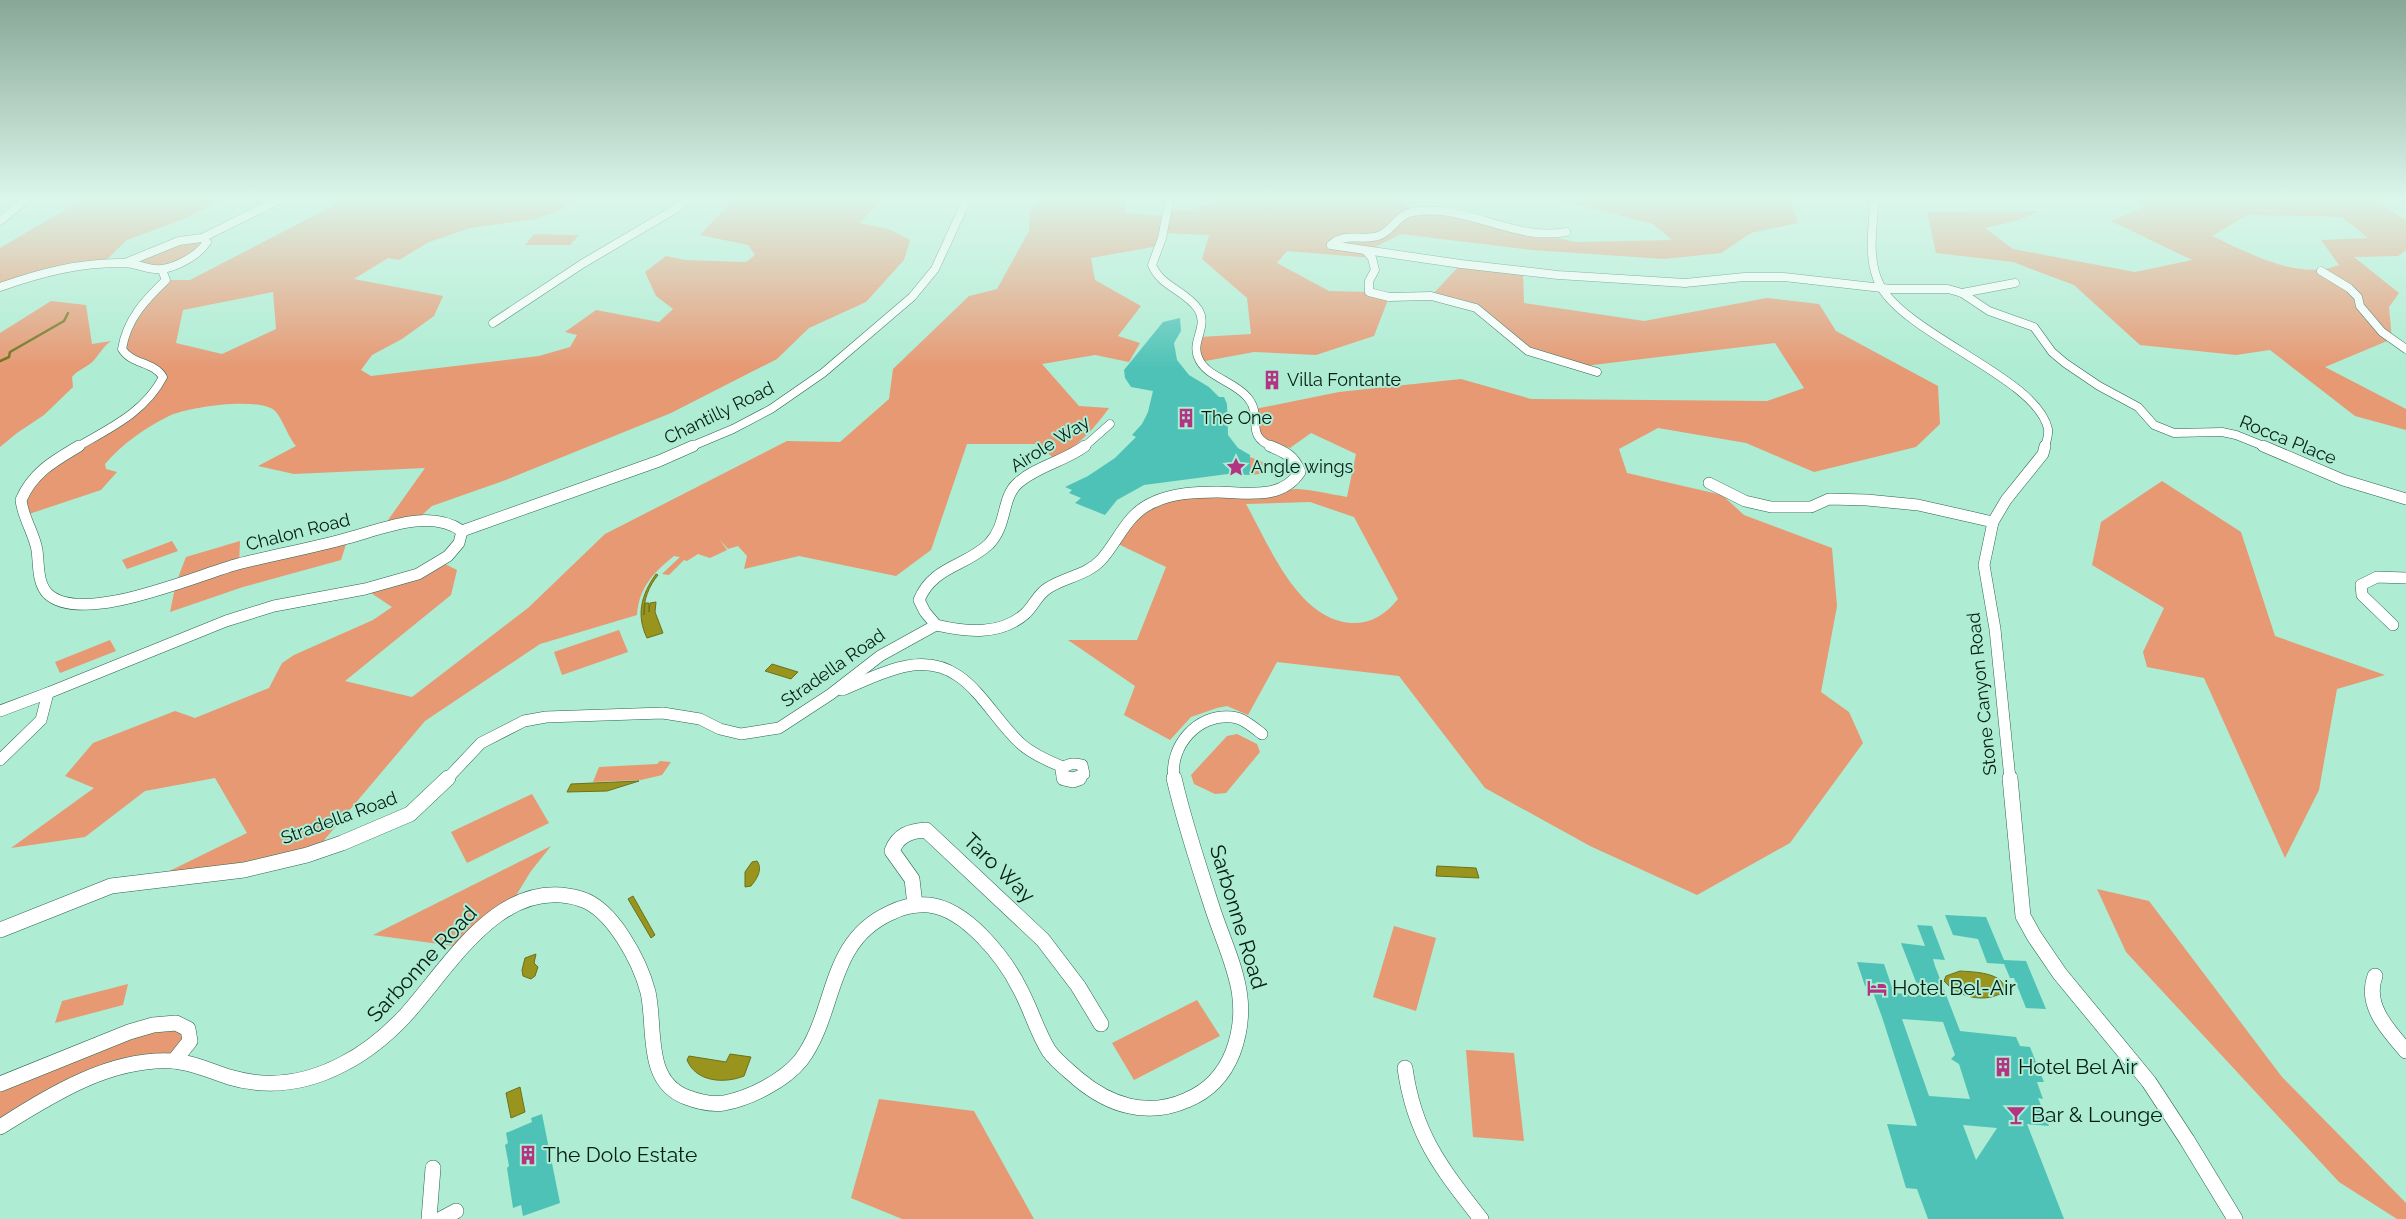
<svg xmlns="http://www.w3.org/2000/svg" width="2406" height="1219" font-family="Raleway,sans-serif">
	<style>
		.green { fill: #e69973; fill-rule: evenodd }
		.water { fill: #99941e; stroke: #6d701b }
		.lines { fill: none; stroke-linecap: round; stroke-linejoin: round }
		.stream { stroke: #6d701b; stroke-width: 2.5 }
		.building { fill: #4fc2b7; fill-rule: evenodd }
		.minor-far2-casing { stroke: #296550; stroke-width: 9 }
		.minor-far1-casing { stroke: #296550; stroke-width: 12 }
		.minor-casing { stroke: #296550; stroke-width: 16 }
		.minor-far2 { stroke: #fff; stroke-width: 8 }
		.minor-far1 { stroke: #fff; stroke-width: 11 }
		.minor { stroke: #fff; stroke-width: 15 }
		.labels { text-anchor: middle; stroke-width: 4; stroke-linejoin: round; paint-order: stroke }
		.poi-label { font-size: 18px; fill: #051d15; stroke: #aeecd3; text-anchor: start }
		.street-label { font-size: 18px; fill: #051d15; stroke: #aeecd3 }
		.near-street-label { font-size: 21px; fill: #051d15; stroke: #aeecd3 }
		.near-poi-label { font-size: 21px; fill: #051d15; stroke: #aeecd3; text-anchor: start }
	</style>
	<rect width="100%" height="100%" fill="#aeecd3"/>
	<g class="green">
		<polygon points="87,197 228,197 186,218 127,240 102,264 0,287 0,248"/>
		<path d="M350 197H578L560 210 535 219 470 228 429 242 399 260 388 258 354 279 443 296 434 316 402 339 372 355 361 370 371 376 539 356 570 347 577 335 565 332 596 310 659 322 673 309 656 296 645 272 666 256 685 260 746 262 755 255 748 245 700 235 736 197H884L860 223 889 229 910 240 904 260 866 302 809 328 777 359 671 413 503 481 432 506 414 522 381 530 425 468 294 474 258 466 296 446C288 437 281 415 274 410 256 397 188 407 169 416 146 427 121 445 105 464L106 469 117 472 101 490 26 515 22 493 29 484 120 422 163 377 123 353 137 310 166 280H190ZM273 292 276 329 222 354 176 343 183 310Z"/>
		<path d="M1038 197H1127L1125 213 1166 216 1168 209 1189 211 1231 197H1389L1416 212 1425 211 1576 242 1672 240 1653 224 1548 197H1789L1798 223 1751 233 1721 253 1664 259 1532 250 1401 234 1367 251 1372 258 1287 251 1277 263 1329 291 1369 292 1389 297 1374 336 1316 355 1254 352 1200 362V337L1251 334 1247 298 1202 259 1209 235 1163 233 1158 246 1091 258 1095 280 1141 306 1118 336 1140 343 1129 362 1095 355 1042 364 1079 406 1109 408C1094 429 1078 446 1055 459L1036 444H967L931 550 896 576 799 556 744 569 747 556 738 546 728 549 720 540 727 550 710 558 698 554 687 561 684 560 669 575 662 574 680 557 674 556C654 572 639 587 637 615L540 644 425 721 325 839 321 850 149 881 247 833 215 778 145 791 85 837 11 848 94 788 65 776 93 743 175 711 195 718 269 688 282 663 294 655 373 620 392 607 365 589 441 562 457 570 451 595 345 681 412 697 528 608 605 534 787 441 840 442 889 399 893 369 969 296 997 289 1029 231 1030 213Z"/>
		<path d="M2132 197H2368L2406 220V250L2398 256 2354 257 2399 293 2389 307 2392 339 2325 367 2406 409V430L2355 416 2270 350 2236 355 2140 345 2074 285 2013 262 1936 253 1927 212 2041 211 2015 221 1985 228 2013 249 2135 272 2192 260 2111 221 2144 207ZM2247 215 2342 217 2368 238 2321 240 2339 265C2298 281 2249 253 2212 236Z"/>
		<polygon points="534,234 579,235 570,245 525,245"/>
		<polygon points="202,238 205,247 162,270 125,263 168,244"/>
		<path d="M1461 264 1523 272 1524 303 1644 321 1767 298 1819 304 1836 331 1938 386 1940 424 1916 447 1814 472 1746 443 1658 428 1619 449 1627 473 1722 495 1744 515 1832 548 1837 606 1821 692 1849 712 1863 743 1790 843 1697 895 1590 846 1485 788 1399 676 1277 662 1248 715 1227 706 1217 708 1191 717 1170 740 1124 715 1135 686 1068 640H1137L1166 567 1114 542 1125 526 1132 527C1163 480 1230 503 1276 496 1283 494 1290 488 1297 489 1314 490 1330 494 1347 497L1356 454 1311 433 1290 448 1256 436 1255 409 1339 392 1461 379 1531 399 1767 401 1804 388 1775 343 1576 367 1528 351 1476 308 1431 296ZM1310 502 1354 517 1398 599C1385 615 1371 624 1350 623 1297 618 1269 545 1246 504Z"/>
		<path d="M51 301 86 305 92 344 111 341C104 346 100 353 95 359 89 367 78 369 72 377L73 387 44 415 17 433 0 447V333Z"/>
		<polygon points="1250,457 1265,463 1268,467 1267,470 1259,474 1250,475"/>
		<polygon points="2162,481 2241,532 2275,636 2385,675 2337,689 2319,790 2285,858 2204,678 2147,667 2143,652 2164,608 2092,565 2101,522"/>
		<polygon points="348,538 341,560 243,587 170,612 176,583 186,557 240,541 239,564"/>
		<polygon points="172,541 178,551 127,569 122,560"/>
		<polygon points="619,630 628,652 562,675 554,652"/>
		<polygon points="110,640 116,651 60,673 55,662"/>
		<polygon points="1237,734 1257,744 1260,752 1226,793 1215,794 1194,784 1191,775 1227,736"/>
		<polygon points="660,761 671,762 662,775 641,780 593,782 599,767 657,764"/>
		<polygon points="532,794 549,823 467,863 451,832"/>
		<polygon points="551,846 531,871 509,907 461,947 373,935"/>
		<polygon points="2097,889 2149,901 2282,1077 2406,1203 2406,1219 2397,1219 2339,1182 2126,952"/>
		<polygon points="1394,926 1436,938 1416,1011 1373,997"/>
		<polygon points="128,984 123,1005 55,1023 62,1001"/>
		<polygon points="1197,1000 1220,1036 1134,1080 1112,1043"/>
		<polygon points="188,1029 174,1061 110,1069 0,1127 0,1084 129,1032"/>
		<polygon points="1466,1050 1514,1053 1524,1141 1473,1137"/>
		<polygon points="879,1099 974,1111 1034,1219 902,1219 851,1198"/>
	</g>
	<g class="water">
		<path d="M656 574 658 575C649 586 643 600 644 615L645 603H649V612L650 603 656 602 655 612 663 633 647 638C636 615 641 595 656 574Z"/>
		<polygon points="772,664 798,672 791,679 765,671"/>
		<polygon points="639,781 607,791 567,792 571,784"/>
		<path d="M757 861C763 869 757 879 751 886L745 887V872L752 862Z"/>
		<polygon points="1437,866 1476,868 1479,878 1436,876"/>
		<polygon points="633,896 655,935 651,938 628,899"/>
		<polygon points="536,954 534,963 538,967 535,976 531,979 523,976 522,970 525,958"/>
		<path d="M1960 971C1973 972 2005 972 2005 991 1986 1004 1959 998 1944 981L1946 976Z"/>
		<path d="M730 1054 751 1057 744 1076C724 1084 696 1082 687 1060L689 1056 726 1062Z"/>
		<polygon points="520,1087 525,1112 511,1118 506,1093"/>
	</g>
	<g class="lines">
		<polyline class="stream" points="0,361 9,357 10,352 64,321 68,313"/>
	</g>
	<g class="building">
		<polygon points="1180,318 1181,331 1174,343 1177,360 1189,375 1209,387 1219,397 1224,397 1227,404 1228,435 1238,448 1250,455 1250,475 1228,474 1144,485 1117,500 1105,515 1075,503 1081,498 1069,493 1072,490 1065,487 1088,476 1115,458 1136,437 1132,435 1142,424 1148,412 1153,391 1131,387 1125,378 1124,370 1163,322"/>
		<polygon points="1945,915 1986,917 2004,960 2026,961 2046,1009 2026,1008 2014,978 2010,978 2004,964 1987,963 1978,939 1953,935"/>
		<path d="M1917 925 1932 926 1945 960 1933 959 1935 966 1960 1031 2016 1037 2020 1046 2030 1047 2044 1082H2037L2043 1099 2038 1098 2049 1126 2027 1124 2064 1219H1928L1917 1189 1906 1188 1887 1124 1917 1126 1882 1017 1871 987 1865 986 1857 962 1884 964 1894 993 1921 995 1901 943 1925 946ZM1902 1019 1943 1022 1955 1055 1951 1059 1959 1064 1970 1099 1929 1096ZM1963 1125 1997 1128 1976 1160Z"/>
		<polygon points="542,1114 560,1203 523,1216 521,1205 513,1208 507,1168 509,1166 505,1145 508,1143 506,1133 532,1122 531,1118"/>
	</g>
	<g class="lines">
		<defs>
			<g id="minor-far2">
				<path d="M1170 197 1162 238 1152 265C1161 287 1185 290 1198 309 1209 326 1191 341 1198 357 1205 377 1235 381 1248 398 1264 418 1243 435 1273 447"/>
				<path d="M1875 197C1873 226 1866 260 1881 287 1909 336 2038 379 2048 429 2049 435 2046 442 2045 447"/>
				<polyline points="0,221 29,197"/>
				<polyline points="202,238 285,197"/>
				<polyline points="1331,245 1461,264 1558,275 1685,283 1744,277 1784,277 1891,289 1948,289 1962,293 1989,311 2034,327 2052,352 2065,363 2099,386 2138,407 2154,425 2174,433 2222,432 2236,435 2266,447"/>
				<path d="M1331 245C1344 232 1362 241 1378 236 1392 232 1397 215 1412 212 1465 202 1513 242 1566 232"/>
				<polyline points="1366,251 1372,258 1375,270 1369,281 1369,292 1389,297 1431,296 1476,308 1528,351 1597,372"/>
				<polyline points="2321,271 2349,288 2358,297 2360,306 2382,332 2406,349"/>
				<path d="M0 287C40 273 81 262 124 263 137 263 149 271 162 269 177 267 199 255 207 242L202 238 179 241 125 263"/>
				<polyline points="1962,293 2015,283"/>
				<polyline points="493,323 582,264 677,208 691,197"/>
				<path d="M77 447C110 428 145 412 163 377 153 361 132 365 122 349 127 319 145 300 166 280L162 270"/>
				<polyline points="690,447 733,429 771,409 823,373 912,297 935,269 968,197"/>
				<polyline points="1084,447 1110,424"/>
			</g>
			<g id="minor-far1">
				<path d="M79 446C54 461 33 472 21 500 23 518 34 533 37 550 39 564 37 583 48 594 83 626 197 575 238 564 274 555 312 548 348 538 382 529 429 508 462 531"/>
				<polyline points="2263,446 2343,480 2406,499"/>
				<polyline points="1709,483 1745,501 1771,507 1811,507 1829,499 1867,500 1918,505 1993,522"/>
				<polyline points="462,531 659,461 693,446"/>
				<path d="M936 625 925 612 919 600C933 566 965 567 989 544 1008 524 1001 498 1018 483 1037 466 1065 461 1085 446"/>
				<polyline points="2393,625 2362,595 2361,585 2377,577 2406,578"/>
				<path d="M842 690C863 682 884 670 907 666 966 655 984 709 1020 743 1032 754 1048 761 1063 767"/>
				<polyline points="0,711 48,693"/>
				<polyline points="0,760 41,720 48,693 226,621 274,606 365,589 418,574 448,556 459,543 462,531"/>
				<path d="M447 779 481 743 524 721 546 717 663 713 700 719 720 729 741 734 779 728 831 694 880 656 936 625C966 632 1001 636 1026 613 1034 605 1038 594 1048 588 1065 577 1087 575 1101 560 1119 540 1127 513 1154 502 1173 493 1196 492 1217 492 1246 492 1281 501 1300 472 1294 456 1285 452 1270 446"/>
				<path d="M1067 779 1062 776 1061 770C1068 763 1073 763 1082 765L1084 774 1077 779"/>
				<path d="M1174 779C1169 746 1198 713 1232 717 1243 718 1253 727 1262 734"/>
				<polyline points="2010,779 1995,629 1984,565 1993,522 2006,500 2043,454 2045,446"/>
			</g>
			<g id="minor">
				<polyline points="1064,778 1073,780 1079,778"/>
				<polyline points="2010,778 2023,916 2034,936 2060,974 2149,1082 2187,1140 2235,1219"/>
				<path d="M915 905 912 879 892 851C898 835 910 831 926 830L1043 940 1078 986 1101 1024"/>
				<polyline points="0,930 111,886 244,870 307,855 342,843 410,814 448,778"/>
				<path d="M2375 976C2364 1005 2388 1030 2406 1051"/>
				<path d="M1405 1068C1414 1134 1441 1168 1481 1219"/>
				<polyline points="0,1084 129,1032 153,1025 176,1023 188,1029 190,1041 174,1061"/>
				<path d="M0 1127C51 1095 109 1058 172 1061 192 1062 210 1071 229 1077 269 1089 307 1083 343 1064 367 1052 387 1035 405 1016 451 965 501 874 581 899 613 909 640 962 648 992 656 1028 644 1081 686 1097 699 1102 711 1105 724 1103 750 1098 784 1081 801 1060 837 1012 826 942 890 913 902 907 915 904 929 905 966 909 1004 957 1020 989 1031 1009 1037 1032 1049 1051 1057 1062 1068 1070 1078 1079 1109 1105 1147 1118 1187 1100 1209 1091 1224 1075 1233 1052 1253 998 1230 961 1213 910 1199 867 1184 822 1174 778"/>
				<polyline points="429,1219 433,1168"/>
				<polyline points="441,1219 456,1211"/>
			</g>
		</defs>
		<use href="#minor-far2" class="minor-far2-casing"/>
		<use href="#minor-far1" class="minor-far1-casing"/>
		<use href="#minor" class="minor-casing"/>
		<use href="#minor-far2" class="minor-far2"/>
		<use href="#minor-far1" class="minor-far1"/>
		<use href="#minor" class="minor"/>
	</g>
	<linearGradient id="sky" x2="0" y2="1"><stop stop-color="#88a797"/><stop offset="0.54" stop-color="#dbf6eb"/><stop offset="1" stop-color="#dbf6eb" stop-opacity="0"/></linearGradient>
	<rect width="2406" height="368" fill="url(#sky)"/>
	<defs>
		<symbol id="building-bare" viewBox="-9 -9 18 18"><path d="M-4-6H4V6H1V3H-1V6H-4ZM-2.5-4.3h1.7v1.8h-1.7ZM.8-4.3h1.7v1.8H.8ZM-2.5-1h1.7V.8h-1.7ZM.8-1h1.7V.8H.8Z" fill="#b33482" stroke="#aeecd3" stroke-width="2.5" paint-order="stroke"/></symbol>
		<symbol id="sight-bare" viewBox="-9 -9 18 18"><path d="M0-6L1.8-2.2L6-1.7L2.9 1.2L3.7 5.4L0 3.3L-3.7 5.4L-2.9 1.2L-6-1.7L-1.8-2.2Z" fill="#b33482" stroke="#aeecd3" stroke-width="2.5" paint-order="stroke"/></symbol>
		<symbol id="hotel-bare" viewBox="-9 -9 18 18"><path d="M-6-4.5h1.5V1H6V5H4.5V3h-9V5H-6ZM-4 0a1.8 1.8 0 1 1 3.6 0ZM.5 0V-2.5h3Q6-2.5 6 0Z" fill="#b33482" stroke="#aeecd3" stroke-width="2.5" paint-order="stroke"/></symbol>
		<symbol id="bar-bare" viewBox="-9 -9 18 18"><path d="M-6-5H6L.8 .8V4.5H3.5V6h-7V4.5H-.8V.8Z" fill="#b33482" stroke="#aeecd3" stroke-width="2.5" paint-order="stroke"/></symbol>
	</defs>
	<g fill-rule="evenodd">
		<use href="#building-bare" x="1258" y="366" width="28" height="28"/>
		<use href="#building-bare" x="1172" y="404" width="28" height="28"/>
		<use href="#sight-bare" x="1222" y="453" width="28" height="28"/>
		<use href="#hotel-bare" x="1863" y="974" width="28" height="28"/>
		<use href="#building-bare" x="1989" y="1053" width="28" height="28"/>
		<use href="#bar-bare" x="2002" y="1101" width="28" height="28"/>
		<use href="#building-bare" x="514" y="1141" width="28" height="28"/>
	</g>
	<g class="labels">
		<g class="poi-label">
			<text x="1287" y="386">Villa Fontante</text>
			<text x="1201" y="424">The One</text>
			<text x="1251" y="473">Angle wings</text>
		</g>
		<g class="street-label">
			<text transform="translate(719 413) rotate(-26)" y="6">Chantilly Road</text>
			<text transform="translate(2288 440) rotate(22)" y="6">Rocca Place</text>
			<text transform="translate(1050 444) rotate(-32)" y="6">Airole Way</text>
			<text transform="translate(298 532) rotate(-14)" y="6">Chalon Road</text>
			<text transform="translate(833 668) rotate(-35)" y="6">Stradella Road</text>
			<text transform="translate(1982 694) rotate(-96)" y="6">Stone Canyon Road</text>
			<text transform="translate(339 818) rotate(-20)" y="6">Stradella Road</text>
		</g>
		<g class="near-street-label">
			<text transform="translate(999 868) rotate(44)" y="7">Taro Way</text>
			<text transform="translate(1238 917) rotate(73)" y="7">Sarbonne Road</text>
			<text transform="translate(422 964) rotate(-47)" y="7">Sarbonne Road</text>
		</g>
		<g class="near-poi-label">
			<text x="1892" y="995">Hotel Bel-Air</text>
			<text x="2018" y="1074">Hotel Bel Air</text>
			<text x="2031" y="1122">Bar &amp; Lounge</text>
			<text x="543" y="1162">The Dolo Estate</text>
		</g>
	</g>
</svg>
